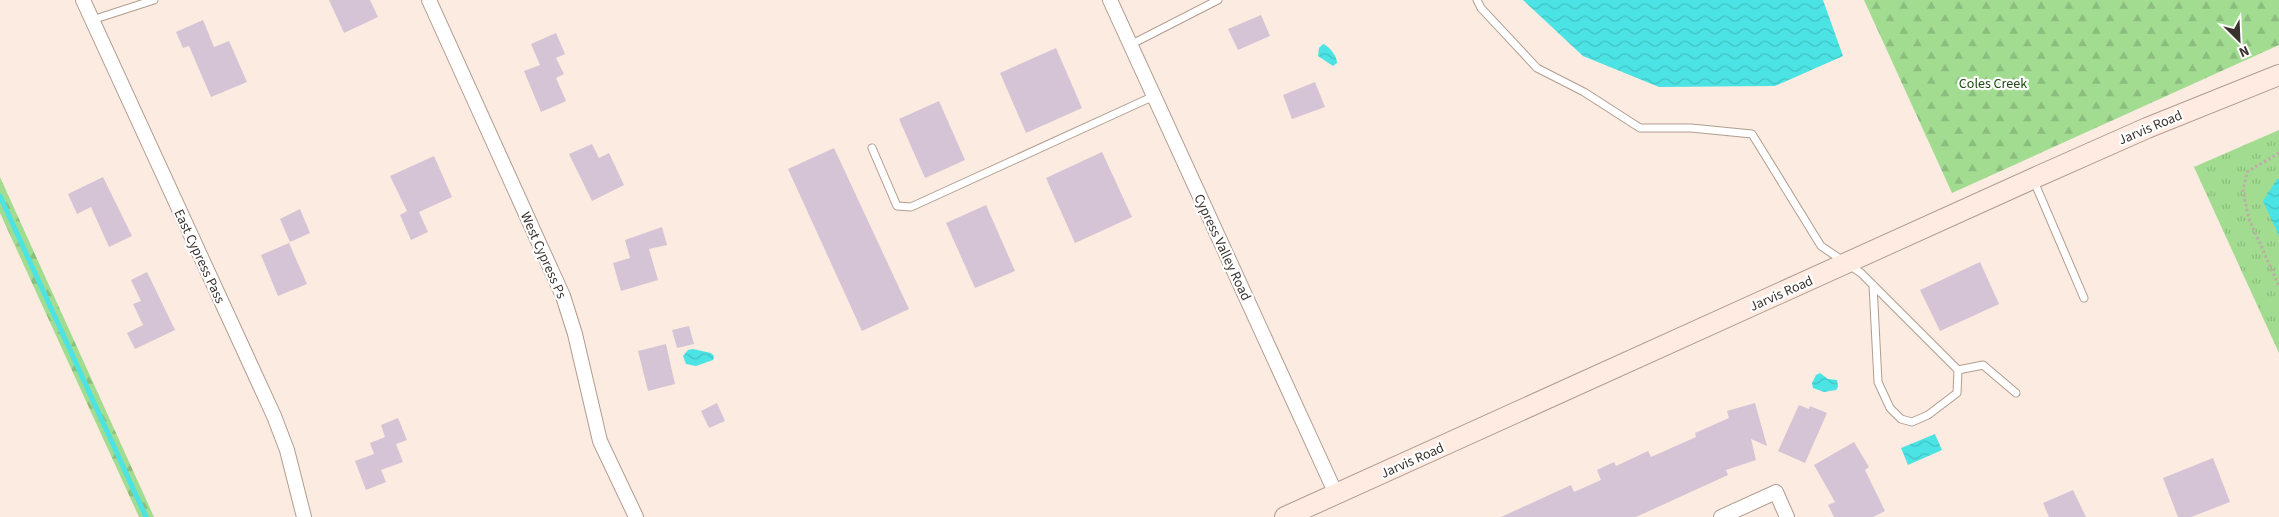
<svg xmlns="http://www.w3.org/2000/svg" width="2279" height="517" font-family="'Source Sans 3',sans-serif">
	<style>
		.grass { fill: url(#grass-tufts) }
		.forest { fill: url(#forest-firs) }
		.water { fill: url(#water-waves) }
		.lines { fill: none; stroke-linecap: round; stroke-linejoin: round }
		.stream { stroke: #4be3e4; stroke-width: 5 }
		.building { fill: #d5c4d5 }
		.lane-casing { stroke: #b19d90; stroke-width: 9 }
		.street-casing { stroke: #b19d90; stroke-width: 16 }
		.secondary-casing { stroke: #b19d90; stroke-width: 22 }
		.path { stroke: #bcaea5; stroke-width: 3; stroke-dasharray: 2.5 2.5; stroke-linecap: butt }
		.lane { stroke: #fff; stroke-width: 7 }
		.street { stroke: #fff; stroke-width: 14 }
		.secondary { stroke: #ffebe1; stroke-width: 20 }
		.labels { text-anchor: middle; stroke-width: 4.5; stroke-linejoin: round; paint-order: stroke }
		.park-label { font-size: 14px; fill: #1f4813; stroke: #fff }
		.street-label { font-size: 14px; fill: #3a322d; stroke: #fff }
	</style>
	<defs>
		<pattern id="grass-tufts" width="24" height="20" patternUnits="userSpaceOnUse" patternTransform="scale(1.25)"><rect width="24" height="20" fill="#a1dc91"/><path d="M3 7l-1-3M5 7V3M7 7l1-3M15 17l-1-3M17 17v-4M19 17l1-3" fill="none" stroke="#8bbd7d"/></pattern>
		<pattern id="forest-firs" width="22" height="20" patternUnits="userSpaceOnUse" patternTransform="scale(1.25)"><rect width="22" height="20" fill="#a1dc91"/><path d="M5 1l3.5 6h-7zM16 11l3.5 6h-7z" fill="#8bbd7d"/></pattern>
		<pattern id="water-waves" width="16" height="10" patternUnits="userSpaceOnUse" patternTransform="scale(1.25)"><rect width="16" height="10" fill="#4be3e4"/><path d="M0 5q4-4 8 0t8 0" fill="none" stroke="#42c3c4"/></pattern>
	</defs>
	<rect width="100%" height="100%" fill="#fcebe0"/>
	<polygon class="grass" points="2279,130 2279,353 2194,167"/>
	<g class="forest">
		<polygon points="1864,0 2279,0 2279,45 1952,193"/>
		<polygon points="0,177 154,517 139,517 0,213"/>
	</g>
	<g class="water">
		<polygon points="1523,0 1823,0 1843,56 1775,86 1659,87 1583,56"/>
		<path d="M1323 44C1329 46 1337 56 1337 63L1333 66 1318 56 1319 48Z"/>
		<polygon points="2277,179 2279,179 2279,236 2263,201"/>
		<polygon points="693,349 711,353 714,356 713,360 696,366 686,364 683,356 688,350"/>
		<polygon points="1820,373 1828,379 1837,380 1838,387 1836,390 1824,392 1813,388 1812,383 1816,375"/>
		<polygon points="1935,434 1942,450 1908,465 1901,448"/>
	</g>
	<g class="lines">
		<polyline class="stream" points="0,196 146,517"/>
	</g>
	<g class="building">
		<polygon points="329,0 370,0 378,17 344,33"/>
		<polygon points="1261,15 1270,36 1238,50 1228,29"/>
		<polygon points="203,20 214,47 229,41 247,82 211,97 189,46 183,48 176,32"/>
		<polygon points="556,33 565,54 556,58 564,74 556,78 566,101 541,112 524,71 540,65 531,44"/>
		<polygon points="1056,48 1082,108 1026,133 1000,73"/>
		<polygon points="1315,82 1325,107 1292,119 1283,95"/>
		<polygon points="939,101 965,160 925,178 899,119"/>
		<polygon points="592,144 599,158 609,153 624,185 592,201 569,154"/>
		<polygon points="834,148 909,309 862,331 788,169"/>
		<polygon points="1102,152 1132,217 1075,243 1046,178"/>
		<polygon points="434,156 452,197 419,212 428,232 411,240 400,215 407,211 390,176"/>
		<polygon points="103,177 132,236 109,247 91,207 77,214 68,194"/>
		<polygon points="986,205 1015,271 975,288 946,223"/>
		<polygon points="300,209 310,233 290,242 280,219"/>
		<polygon points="662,227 667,245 649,249 658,280 621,291 613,263 630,258 625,240"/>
		<polygon points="289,243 307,284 278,296 261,255"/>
		<polygon points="1980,262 1999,304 1940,331 1920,290"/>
		<polygon points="147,272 175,330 135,349 127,333 143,325 133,304 141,301 131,280"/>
		<polygon points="689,326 694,344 677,348 672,330"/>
		<polygon points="666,344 675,384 648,391 638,351"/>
		<polygon points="717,403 725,421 709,428 701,411"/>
		<polygon points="1755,403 1767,446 1751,439 1756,460 1726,470 1728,475 1636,517 1501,517 1571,485 1574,492 1601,480 1597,470 1614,462 1616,466 1648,451 1651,457 1696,437 1695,433 1729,418 1727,411"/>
		<polygon points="1799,405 1809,409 1810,406 1827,413 1805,463 1778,451"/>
		<polygon points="398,418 407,440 396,444 403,462 381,470 386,482 366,490 355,461 374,454 370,443 385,437 381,425"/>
		<polygon points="1854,442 1869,467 1865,470 1885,511 1873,517 1834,517 1828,505 1835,502 1814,465"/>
		<polygon points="2213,458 2230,502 2191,517 2178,517 2163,478"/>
		<polygon points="2073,490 2086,517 2049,517 2043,503"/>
	</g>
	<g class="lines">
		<defs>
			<g id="lane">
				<polyline points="1477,0 1481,8 1537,68 1584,92 1640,128 1691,128 1752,134 1821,246 1861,273 1958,370 1957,393 1928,415 1912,422 1901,419 1890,408 1878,382 1873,285"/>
				<polyline points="92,20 154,0"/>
				<polyline points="1130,45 1218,0"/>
				<polyline points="872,148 897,206 911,207 1154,96"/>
				<polyline points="2033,179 2084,298"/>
				<polyline points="1958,370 1983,365 2016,393"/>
			</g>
			<g id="street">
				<polyline points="83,0 274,416 287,450 304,517"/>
				<polyline points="429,0 563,296 575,334 600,441 636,517"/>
				<polyline points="1110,0 1336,494"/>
				<polyline points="1721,517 1776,492 1787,517"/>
			</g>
			<polyline id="secondary" points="1285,517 2032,179 2147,128 2279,75"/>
		</defs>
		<use href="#lane" class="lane-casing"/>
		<use href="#street" class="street-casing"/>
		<use href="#secondary" class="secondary-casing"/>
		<polyline class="path" points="2279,153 2247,172 2243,191 2249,219 2279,286"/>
		<use href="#lane" class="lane"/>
		<use href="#street" class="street"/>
		<use href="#secondary" class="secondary"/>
	</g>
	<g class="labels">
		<g class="park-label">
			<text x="1993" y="88">Coles Creek</text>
		</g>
		<g class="street-label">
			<text transform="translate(2150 127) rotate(-23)" y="5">Jarvis Road</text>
			<text transform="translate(1223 247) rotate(65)" y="5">Cypress Valley Road</text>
			<text transform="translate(544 255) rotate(66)" y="5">West Cypress Ps</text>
			<text transform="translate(200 256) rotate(65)" y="5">East Cypress Pass</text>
			<text transform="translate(1781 293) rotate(-24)" y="5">Jarvis Road</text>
			<text transform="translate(1412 460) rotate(-24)" y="5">Jarvis Road</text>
		</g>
	</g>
	<g transform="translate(2239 40) rotate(156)" stroke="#ffffff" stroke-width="4" paint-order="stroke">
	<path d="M0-4L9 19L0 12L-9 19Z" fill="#3a322d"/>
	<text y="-8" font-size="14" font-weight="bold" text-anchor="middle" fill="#3a322d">N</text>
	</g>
</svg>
